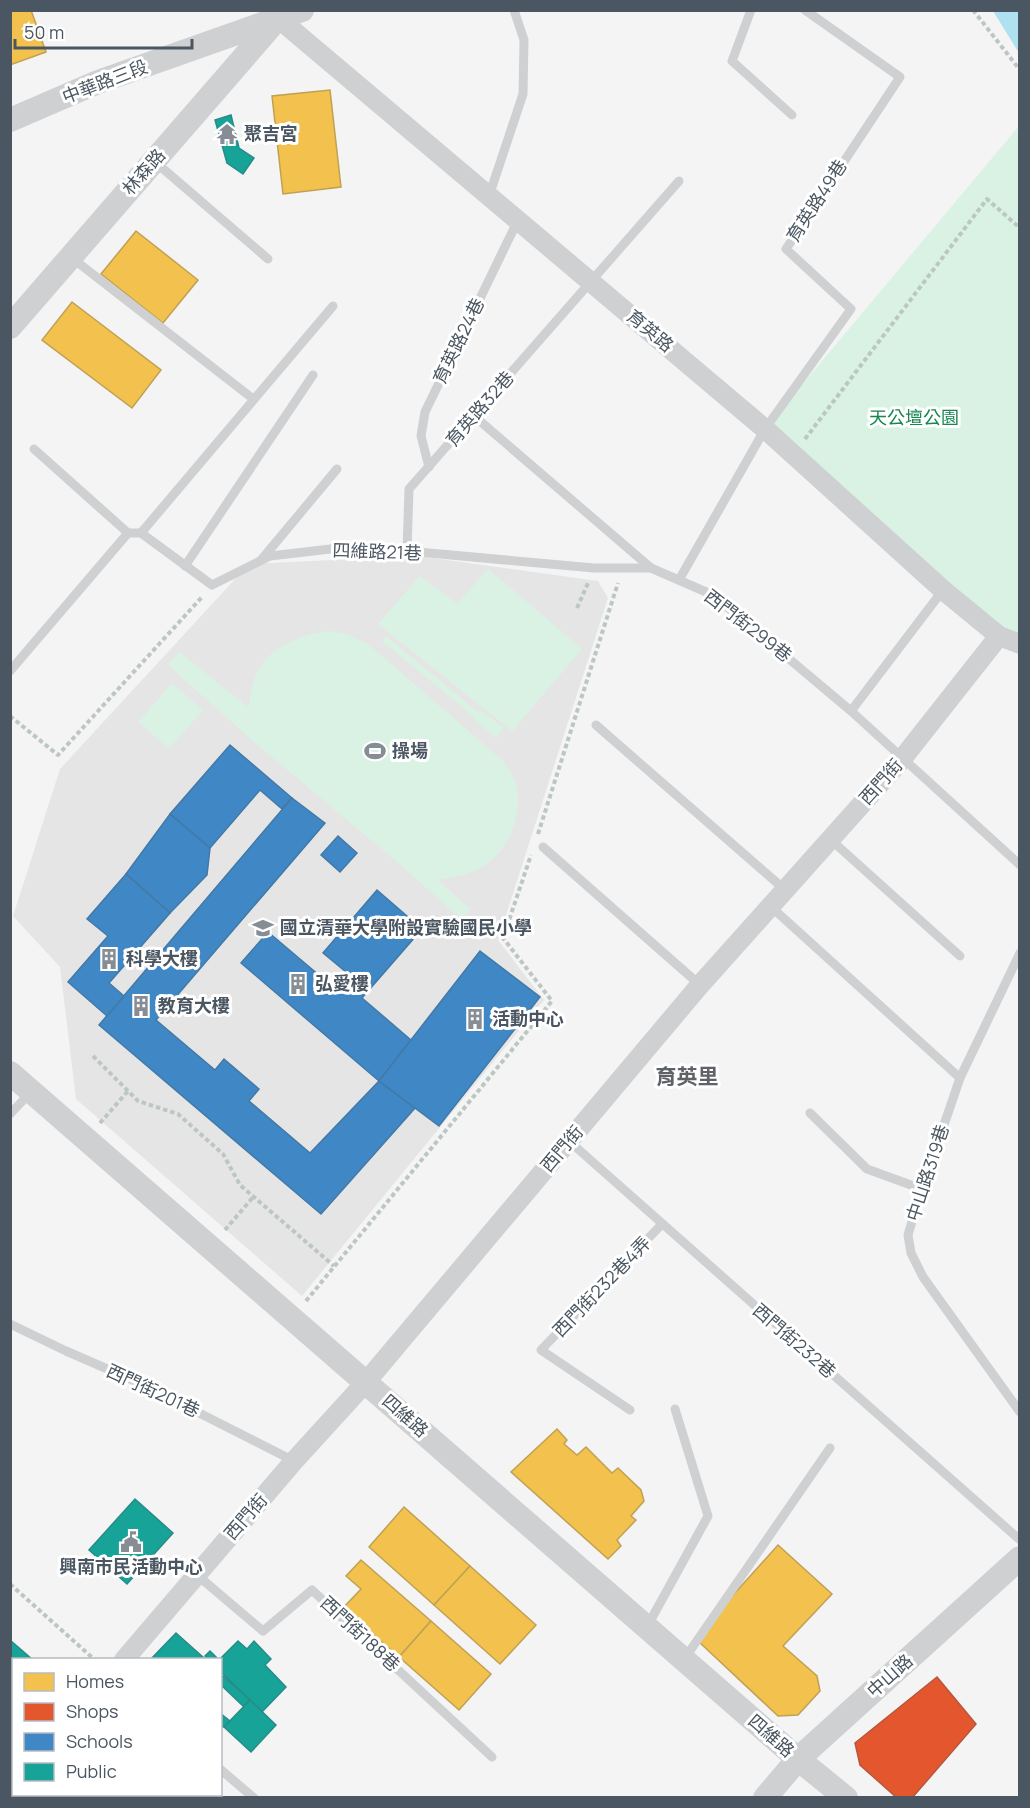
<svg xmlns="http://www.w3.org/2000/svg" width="1030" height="1808" font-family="Manrope,'Noto Sans TC',sans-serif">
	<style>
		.education { fill: #e6e5e6 }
		.green { fill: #d9f2e3 }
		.water { fill: #aee2f0 }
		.homes { fill: #f2c14e; stroke: #c0a154; stroke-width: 1.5 }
		.shops { fill: #e4572e; stroke: #b6573d; stroke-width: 1.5 }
		.schools { fill: #3f88c5; stroke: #4279a7; stroke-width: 1.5 }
		.public { fill: #17a398; stroke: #268c88; stroke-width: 1.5 }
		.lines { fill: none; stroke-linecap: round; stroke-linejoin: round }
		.path { stroke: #bcc7c4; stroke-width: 4; stroke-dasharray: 4.5 3; stroke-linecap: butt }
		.service { stroke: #ced0d2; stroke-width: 9 }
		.minor { stroke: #ced0d2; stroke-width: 20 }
		.tertiary { stroke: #ced0d2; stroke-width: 24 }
		.labels { text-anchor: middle; stroke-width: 6; stroke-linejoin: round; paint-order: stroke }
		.street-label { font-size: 18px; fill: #4a5661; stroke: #fff }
		.poi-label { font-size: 18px; font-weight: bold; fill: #4a5661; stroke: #fff; text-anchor: start }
		.park-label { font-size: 18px; fill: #17864f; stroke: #fff }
		.quarter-label { font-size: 21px; font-weight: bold; fill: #5f6368; stroke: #fff }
	</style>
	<rect width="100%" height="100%" fill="#f4f4f4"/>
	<polygon class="education" points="418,556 598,581 608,598 498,940 544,1000 302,1296 76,1099 60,967 13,916 60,769 249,564"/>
	<g class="green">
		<polygon points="1019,126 1019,644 765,429"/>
		<polygon points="488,569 582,649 512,731 378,624 420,576 457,604"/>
		<path d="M330 631 347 634 369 645 503 761C508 768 514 776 516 785 523 816 508 855 478 869 465 876 452 877 438 880L470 909 463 921 402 866 260 747 168 665 179 652 248 707C251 695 252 682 258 671 271 645 304 634 330 631Z"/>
		<polygon points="386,636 478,712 481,710 504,728 496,738 473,719 474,717 382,641"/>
		<polygon points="172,683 203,710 169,749 138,722"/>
	</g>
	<polygon class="water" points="993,11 1019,11 1019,53"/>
	<g class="homes">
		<polygon points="10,10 31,10 46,52 10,65"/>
		<polygon points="330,90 341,187 283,194 272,96"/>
		<polygon points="136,231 198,280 163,323 101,274"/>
		<polygon points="72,302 161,370 132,408 42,340"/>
		<polygon points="557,1429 567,1440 564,1444 577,1455 586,1447 612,1473 618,1468 641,1490 644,1501 631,1516 636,1520 617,1540 621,1546 608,1559 511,1472"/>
		<polygon points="404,1507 470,1566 434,1605 369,1547"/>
		<polygon points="778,1545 832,1594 783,1646 817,1676 820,1691 798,1715 778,1716 699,1642 698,1634"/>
		<polygon points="361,1560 431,1621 399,1657 343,1608 361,1589 346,1576"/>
		<polygon points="470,1566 536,1625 500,1664 434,1605"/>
		<polygon points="431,1621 491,1674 459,1710 399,1657"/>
	</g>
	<polygon class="shops" points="937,1677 976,1724 912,1798 897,1798 860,1765 855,1743"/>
	<g class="schools">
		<polygon points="230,745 292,798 282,809 260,790 210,848 170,814"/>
		<polygon points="292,798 325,823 156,1020 215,1070 224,1059 259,1089 249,1101 310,1153 379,1081 415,1108 321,1214 99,1025"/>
		<polygon points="170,814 210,848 207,875 170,913 126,874"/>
		<polygon points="338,836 357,853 340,872 321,855"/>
		<polygon points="126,874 170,913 109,983 124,996 107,1016 68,982 108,936 87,919"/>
		<polygon points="377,890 422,929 362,998 411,1040 379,1081 241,963 268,932 339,992 352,977 323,953"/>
		<polygon points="480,951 540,997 439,1126 379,1081"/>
	</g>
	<g class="public">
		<polygon points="231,115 239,148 254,158 243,174 227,163 215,120"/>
		<polygon points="135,1499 173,1533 127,1584 89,1550"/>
		<polygon points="176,1633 204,1658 202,1660 150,1660"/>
		<polygon points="10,1640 33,1660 14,1660 14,1682 10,1680"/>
		<polygon points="238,1641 247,1649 254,1641 271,1659 265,1665 286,1687 262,1712 220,1671 220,1660 219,1660"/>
		<polygon points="210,1651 219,1660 209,1660 205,1656"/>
		<polygon points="222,1675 250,1700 243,1706 220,1684"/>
		<polygon points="250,1700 276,1725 251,1752 224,1727"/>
		<polygon points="220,1713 230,1721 224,1727 220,1724"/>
	</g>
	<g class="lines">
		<g class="path">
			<polyline points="973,10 1020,70"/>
			<polyline points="805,439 987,199 1020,228"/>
			<polyline points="577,608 588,583"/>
			<polyline points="10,716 58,755 202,597"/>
			<polyline points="538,834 618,583"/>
			<polyline points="93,1056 138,1101 178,1114 223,1154 240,1185 334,1266"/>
			<polyline points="100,1123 128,1091"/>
			<polyline points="225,1230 254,1196"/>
			<polyline points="306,1301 552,1001 503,938 531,855"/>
			<polyline points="10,1584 95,1660"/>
		</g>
		<g class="service">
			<polyline points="751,10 732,61 792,115"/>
			<polyline points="154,161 268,259"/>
			<polyline points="489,196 523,94 524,40 514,10"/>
			<polyline points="72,258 252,398"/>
			<polyline points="474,416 651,568 713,595 851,711 1020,865"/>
			<polyline points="34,449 128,533"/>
			<polyline points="429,467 421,436 425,412 518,220"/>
			<polyline points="141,533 333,306"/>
			<polyline points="407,551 409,489 679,181"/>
			<polyline points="262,559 337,469"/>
			<polyline points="185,566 313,375"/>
			<polyline points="679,580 765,429 851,309 786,249 900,77 805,10"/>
			<polyline points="10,671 128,533 141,533 212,585 270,556 339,548 407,551 594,568 651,568"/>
			<polyline points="851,711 943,590"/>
			<polyline points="596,725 784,889"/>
			<polyline points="830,839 960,956"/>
			<polyline points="543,847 700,985"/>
			<polyline points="769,905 960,1078"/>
			<polyline points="1020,953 960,1078 918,1201 908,1235 911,1253 923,1277 1020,1412"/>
			<polyline points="810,1113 867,1169 922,1189"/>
			<polyline points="10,1114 30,1093"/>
			<polyline points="569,1141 1020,1540"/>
			<polyline points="10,1324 66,1351 144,1385 294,1461"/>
			<polyline points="630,1410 541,1350 662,1224"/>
			<polyline points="197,1575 263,1631 312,1590 492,1757"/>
			<polyline points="648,1625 708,1516 675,1409"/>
			<polyline points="685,1658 830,1448"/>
			<polyline points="220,1769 254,1798"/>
		</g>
		<g class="minor">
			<polyline points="275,10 278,18 765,429 943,590 999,636 1020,644"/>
			<polyline points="124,1660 294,1461 366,1382 700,985 902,759 999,636"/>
			<polyline points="10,1791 14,1787"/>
		</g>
		<g class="tertiary">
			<polyline points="10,120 98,82 302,10"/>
			<polyline points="10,327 278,18"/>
			<polyline points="10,1073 798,1759 846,1798"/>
			<polyline points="765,1798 798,1759 1020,1558"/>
		</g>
	</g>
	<defs>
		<symbol id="temple-bare" viewBox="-9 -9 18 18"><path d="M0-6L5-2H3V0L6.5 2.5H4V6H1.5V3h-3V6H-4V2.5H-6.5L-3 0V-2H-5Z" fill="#868d94" stroke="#fff" stroke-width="2.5" paint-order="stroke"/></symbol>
		<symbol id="stadium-bare" viewBox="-9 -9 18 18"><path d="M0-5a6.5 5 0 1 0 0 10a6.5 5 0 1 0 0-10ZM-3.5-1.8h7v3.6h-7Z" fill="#868d94" stroke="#fff" stroke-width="2.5" paint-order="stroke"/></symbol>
		<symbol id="school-bare" viewBox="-9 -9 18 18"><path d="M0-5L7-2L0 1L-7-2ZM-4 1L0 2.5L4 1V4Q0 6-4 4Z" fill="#868d94" stroke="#fff" stroke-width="2.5" paint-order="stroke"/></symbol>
		<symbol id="building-bare" viewBox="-9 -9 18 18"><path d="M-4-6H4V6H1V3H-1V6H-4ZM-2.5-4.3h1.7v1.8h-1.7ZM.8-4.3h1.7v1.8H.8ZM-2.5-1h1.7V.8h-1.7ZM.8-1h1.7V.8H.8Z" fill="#868d94" stroke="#fff" stroke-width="2.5" paint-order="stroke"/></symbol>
		<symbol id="civic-bare" viewBox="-9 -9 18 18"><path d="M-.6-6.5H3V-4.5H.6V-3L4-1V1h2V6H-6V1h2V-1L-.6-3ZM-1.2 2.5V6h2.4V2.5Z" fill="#868d94" stroke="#fff" stroke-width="2.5" paint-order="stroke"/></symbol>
	</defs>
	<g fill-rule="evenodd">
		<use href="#temple-bare" x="212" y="119" width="30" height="30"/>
		<use href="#stadium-bare" x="360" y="736" width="30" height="30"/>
		<use href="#school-bare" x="248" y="913" width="30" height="30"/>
		<use href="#building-bare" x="94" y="944" width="30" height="30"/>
		<use href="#building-bare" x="283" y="969" width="30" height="30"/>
		<use href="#building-bare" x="126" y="991" width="30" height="30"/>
		<use href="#building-bare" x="460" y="1004" width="30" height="30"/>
		<use href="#civic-bare" x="116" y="1527" width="30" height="30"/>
	</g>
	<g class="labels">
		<g class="street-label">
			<text transform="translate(105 82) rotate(-21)" y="6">中華路三段</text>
			<text transform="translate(144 172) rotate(-49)" y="6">林森路</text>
			<text transform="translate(817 201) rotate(-57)" y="6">育英路49巷</text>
			<text transform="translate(650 331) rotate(40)" y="6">育英路</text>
			<text transform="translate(459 341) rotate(-64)" y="6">育英路24巷</text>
			<text transform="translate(480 409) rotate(-49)" y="6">育英路32巷</text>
			<text transform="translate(377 552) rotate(2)" y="6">四維路21巷</text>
			<text transform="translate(748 626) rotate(38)" y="6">西門街299巷</text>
			<text transform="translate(881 782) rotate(-48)" y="6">西門街</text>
			<text transform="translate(562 1149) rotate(-50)" y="6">西門街</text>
			<text transform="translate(928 1173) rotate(-72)" y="6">中山路319巷</text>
			<text transform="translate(602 1287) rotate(-46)" y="6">西門街232巷4弄</text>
			<text transform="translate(794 1341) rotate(41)" y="6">西門街232巷</text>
			<text transform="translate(153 1391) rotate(25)" y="6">西門街201巷</text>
			<text transform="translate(405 1416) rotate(41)" y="6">四維路</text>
			<text transform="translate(246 1517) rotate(-49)" y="6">西門街</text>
			<text transform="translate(360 1634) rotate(43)" y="6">西門街188巷</text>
			<text transform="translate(890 1676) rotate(-42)" y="6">中山路</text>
			<text transform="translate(771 1736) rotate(41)" y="6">四維路</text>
		</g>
		<g class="poi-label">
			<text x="244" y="140">聚吉宮</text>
			<text x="392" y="757">操場</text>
			<text x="280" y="934">國立清華大學附設實驗國民小學</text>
			<text x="126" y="965">科學大樓</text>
			<text x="315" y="990">弘愛樓</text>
			<text x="158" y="1012">教育大樓</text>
			<text x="492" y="1025">活動中心</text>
			<text x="131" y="1573" text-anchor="middle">興南市民活動中心</text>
		</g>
		<g class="park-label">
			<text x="914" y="424">天公壇公園</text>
		</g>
		<g class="quarter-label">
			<text x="687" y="1084">育英里</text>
		</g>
	</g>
	<rect width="1030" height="1808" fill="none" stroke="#4a5661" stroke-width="24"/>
	<rect x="12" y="1658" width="210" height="138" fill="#ffffff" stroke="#b7bbc0" stroke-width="1.5"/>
	<rect x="24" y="1673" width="30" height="18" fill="#f2c14e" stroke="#b7bbc0" stroke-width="1.5"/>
	<text x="66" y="1688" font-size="18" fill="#4a5661">Homes</text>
	<rect x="24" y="1703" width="30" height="18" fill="#e4572e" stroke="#b7bbc0" stroke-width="1.5"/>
	<text x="66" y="1718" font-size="18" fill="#4a5661">Shops</text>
	<rect x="24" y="1733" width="30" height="18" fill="#3f88c5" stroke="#b7bbc0" stroke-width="1.5"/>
	<text x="66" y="1748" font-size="18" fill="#4a5661">Schools</text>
	<rect x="24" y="1763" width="30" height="18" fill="#17a398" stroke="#b7bbc0" stroke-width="1.5"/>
	<text x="66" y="1778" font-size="18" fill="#4a5661">Public</text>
	<path d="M15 39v9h177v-9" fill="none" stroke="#4a5661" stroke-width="3"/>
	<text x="24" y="39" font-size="18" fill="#4a5661" stroke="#ffffff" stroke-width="4.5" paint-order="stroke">50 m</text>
</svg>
